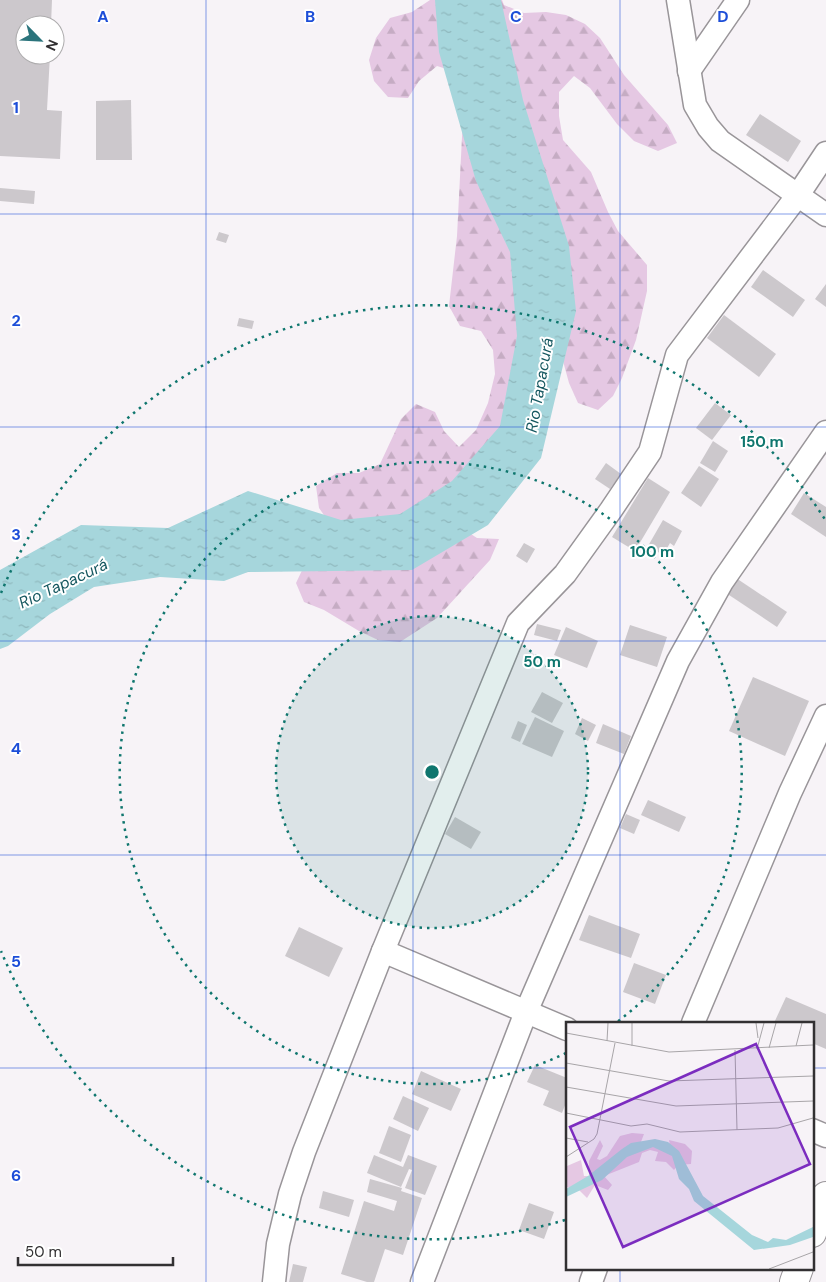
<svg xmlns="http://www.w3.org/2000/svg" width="826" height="1282" font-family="'DM Sans',sans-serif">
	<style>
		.forest { fill: url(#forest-firs) }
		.water { fill: url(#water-ripples) }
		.building { fill: #ccc8cc }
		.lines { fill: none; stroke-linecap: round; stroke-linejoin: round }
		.minor-casing { stroke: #999599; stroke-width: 25 }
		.major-casing { stroke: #999599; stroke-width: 30 }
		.minor { stroke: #fff; stroke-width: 22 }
		.major { stroke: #fff; stroke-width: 28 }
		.grid { fill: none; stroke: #1d4ed8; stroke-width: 1; stroke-opacity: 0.55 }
		.ring { fill: none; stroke: #0f766e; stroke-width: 2.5; stroke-dasharray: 2.5 5 }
		.labels { text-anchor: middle; stroke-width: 4; stroke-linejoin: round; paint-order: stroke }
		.water-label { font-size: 16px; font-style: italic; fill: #165860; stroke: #fff }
		.inset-road { fill: none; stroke: #a8a5a8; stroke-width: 1 }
		.view { fill: #7b2cbf; fill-opacity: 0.15; stroke: #7b2cbf; stroke-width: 2.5 }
		.inset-edge { fill: none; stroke: #323032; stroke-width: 2.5 }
		.grid-label { font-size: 16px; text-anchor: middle; font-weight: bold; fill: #1d4ed8; stroke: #fff; stroke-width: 4; stroke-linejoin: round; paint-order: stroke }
		.centre { fill: #0f766e; stroke: #fff; stroke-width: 2.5 }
		.ring-label { font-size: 15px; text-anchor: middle; font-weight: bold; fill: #0f766e; stroke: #fff; stroke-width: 4; stroke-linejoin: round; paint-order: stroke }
	</style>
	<defs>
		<pattern id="forest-firs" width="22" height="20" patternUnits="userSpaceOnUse" patternTransform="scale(1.25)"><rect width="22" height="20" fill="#e5c8e3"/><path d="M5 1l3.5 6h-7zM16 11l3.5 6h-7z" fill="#c5acc3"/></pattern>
		<pattern id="water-ripples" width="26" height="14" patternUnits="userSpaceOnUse" patternTransform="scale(1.25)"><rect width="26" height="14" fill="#a6d6dc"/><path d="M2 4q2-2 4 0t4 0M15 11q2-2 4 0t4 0" fill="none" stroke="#8fb8bd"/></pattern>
	</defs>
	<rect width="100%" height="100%" fill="#f7f3f7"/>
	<polygon class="forest" points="430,0 502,0 504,5 524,13 546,12 566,15 585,24 600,38 624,75 668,125 677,143 658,151 634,141 617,124 590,88 574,76 559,92 559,116 563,140 591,172 608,212 618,231 647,265 647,291 636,340 622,378 613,396 598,410 578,403 569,383 563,361 534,344 460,527 477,538 499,539 490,560 437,618 400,642 378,640 359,631 324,610 304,602 296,583 306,562 331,525 319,508 316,486 337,473 359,473 380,464 401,419 416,404 435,412 444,431 459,447 476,430 488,403 495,374 493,350 481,331 460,326 449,306 457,236 463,117 456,72 437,66 419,81 408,98 388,97 374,81 369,60 376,38 390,18 412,12"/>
	<polygon class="water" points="435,0 501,0 523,100 569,246 576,311 541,458 488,525 412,570 248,572 224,581 160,577 94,587 50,614 8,646 0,649 0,570 81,525 168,528 248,491 341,520 400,514 452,481 500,426 517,336 510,252 476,181 439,52"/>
	<g class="building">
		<polygon points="0,0 52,0 51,25 25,25 25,55 50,55 47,110 62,111 60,159 0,156"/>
		<polygon points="131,100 132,160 96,160 96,101"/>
		<polygon points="760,114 801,141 788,162 746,135"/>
		<polygon points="0,188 35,191 34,204 0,201"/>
		<polygon points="219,232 229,235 226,243 216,240"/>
		<polygon points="763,270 805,300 793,317 751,287"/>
		<polygon points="826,284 826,307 815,299"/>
		<polygon points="724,315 776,354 759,377 707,338"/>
		<polygon points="239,318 254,321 252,329 237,326"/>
		<polygon points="715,403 731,415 712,440 696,428"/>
		<polygon points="713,441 728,451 715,472 700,463"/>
		<polygon points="606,463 621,474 610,489 595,479"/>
		<polygon points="699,466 719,479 701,507 681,493"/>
		<polygon points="648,478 670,492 635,551 612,537"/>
		<polygon points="804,493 826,507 826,537 791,514"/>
		<polygon points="663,520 682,531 674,546 670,543 663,555 648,546"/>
		<polygon points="524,543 535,549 527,563 516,556"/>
		<polygon points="733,576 787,612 777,627 723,591"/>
		<polygon points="537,624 561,630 557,641 534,635"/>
		<polygon points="630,625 667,637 657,667 620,655"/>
		<polygon points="566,627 598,641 587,668 554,655"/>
		<polygon points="753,677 809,701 785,756 729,731"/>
		<polygon points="542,692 563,703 552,723 531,712"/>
		<polygon points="535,717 564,731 552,757 522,744"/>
		<polygon points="582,718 596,725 588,741 575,734"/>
		<polygon points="518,721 527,725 520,742 511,738"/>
		<polygon points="603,724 631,736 624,754 596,743"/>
		<polygon points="648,800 686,817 679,832 641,815"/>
		<polygon points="626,814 640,820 634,834 620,828"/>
		<polygon points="455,817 481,832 471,849 445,834"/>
		<polygon points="589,915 640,934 631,958 579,940"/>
		<polygon points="299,927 343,948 329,977 285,956"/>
		<polygon points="634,963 666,975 655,1004 623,992"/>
		<polygon points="786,997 826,1014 826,1049 812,1043 812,1023 774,1023"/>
		<polygon points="535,1065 567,1078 567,1100 562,1113 543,1105 549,1091 527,1082"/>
		<polygon points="421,1071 461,1089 451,1111 412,1094"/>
		<polygon points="403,1096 429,1108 418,1131 393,1119"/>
		<polygon points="389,1126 411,1135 401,1162 379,1153"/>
		<polygon points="374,1155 403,1167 408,1155 437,1166 425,1195 405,1188 412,1170 409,1169 401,1187 367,1173"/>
		<polygon points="370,1179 402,1188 401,1191 422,1198 403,1255 385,1249 374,1282 367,1282 341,1274 364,1201 394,1211 397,1201 367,1192"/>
		<polygon points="323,1191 354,1200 349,1217 319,1208"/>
		<polygon points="529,1203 554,1212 544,1239 519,1230"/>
		<polygon points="293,1264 307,1267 303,1282 289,1282"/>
	</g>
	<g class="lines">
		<defs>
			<g id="minor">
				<polyline points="678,0 695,105 708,127 720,141 826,215"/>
				<polyline points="689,71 738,0"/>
				<polyline points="383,951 567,1029"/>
				<polyline points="693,1023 790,793 826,716"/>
				<polyline points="812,1130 826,1136"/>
				<polyline points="274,1282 278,1244 290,1194 304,1152 383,951 518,623 565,574 611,510 650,452 677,355 798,195 826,153"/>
				<polyline points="422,1282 526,1012 678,661 722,582 826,432"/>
				<polyline points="591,1282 596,1268"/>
			</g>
			<g id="major">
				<polyline points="812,1233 826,1196"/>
				<polyline points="794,1282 799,1268"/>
			</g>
		</defs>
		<use href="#minor" class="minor-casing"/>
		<use href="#major" class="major-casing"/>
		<use href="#minor" class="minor"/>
		<use href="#major" class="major"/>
	</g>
	<path class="grid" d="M206 0V1282M413 0V1282M620 0V1023M0 214H826M0 427H826M0 641H826M0 855H826M0 1068H567M812 1068H826M620 1268V1282"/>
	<circle cx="432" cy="772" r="156" fill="#0f766e" fill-opacity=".12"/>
	<g class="ring">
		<circle cx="432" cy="772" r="156"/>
		<path d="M566 1053A311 311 0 1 1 617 1022"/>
		<path d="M565 1220A467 467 0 0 1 1 951M1 593A467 467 0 0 1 826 521"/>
	</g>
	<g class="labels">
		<g class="water-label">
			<text transform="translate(539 385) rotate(-80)" y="6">Rio Tapacurá</text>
			<text transform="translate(63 583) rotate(-25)" y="6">Rio Tapacurá</text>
		</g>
	</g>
	<g transform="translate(566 1022)">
		<rect width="248" height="248" fill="#f7f3f7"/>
		<path d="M66 111 78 112 73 125 104 124 103 118 119 122 126 129 125 142 112 143 108 148 100 140 89 139 92 130 84 128 76 131 73 140 38 154 46 163 42 168 29 163 21 176 13 168 0 165 1 144 15 138 18 154H23V139L34 118 37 124 31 137 34 138 41 134 54 114Z" fill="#e5c8e3"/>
		<path d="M89 117 102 120 113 129 137 174 186 213 202 220 207 216 220 218 247 205V215L224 223 188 228 128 179 123 167 113 157 106 134 87 125 61 135 36 158 0 175V167L22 154 56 127 65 121Z" fill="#a6d6dc"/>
		<path class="inset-road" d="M190 1 192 16M0 11 103 30 247 23M41 19 42 1M66 24V1M230 24 236 1M203 26 210 1M191 27 198 1M169 28 171 108M0 41 103 59 247 54M0 65 110 84 247 79M0 91 65 104 81 102 114 110 212 106 247 96M0 116 22 120M0 135 28 117 31 112 49 21M203 247 247 230"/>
		<path class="view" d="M190 22 244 142 57 225 4 105Z"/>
		<rect width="248" height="248" class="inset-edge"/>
	</g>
	<g class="grid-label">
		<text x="103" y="22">A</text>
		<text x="310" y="22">B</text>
		<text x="516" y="22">C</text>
		<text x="723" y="22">D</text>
		<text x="16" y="113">1</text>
		<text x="16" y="326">2</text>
		<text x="16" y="540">3</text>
		<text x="16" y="754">4</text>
		<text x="16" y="967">5</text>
		<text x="16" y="1181">6</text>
	</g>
	<circle cx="432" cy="772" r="8" class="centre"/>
	<g class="ring-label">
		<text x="762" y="447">150 m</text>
		<text x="652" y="557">100 m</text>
		<text x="542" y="667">50 m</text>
	</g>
	<g transform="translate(40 40) rotate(114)"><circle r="24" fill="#ffffff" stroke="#adacad"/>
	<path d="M0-4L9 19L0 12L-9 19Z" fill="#2b747c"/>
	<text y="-8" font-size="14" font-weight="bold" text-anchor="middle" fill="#323032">N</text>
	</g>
	<path d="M18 1257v8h155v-8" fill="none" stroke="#323032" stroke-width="2.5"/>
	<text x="25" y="1257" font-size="15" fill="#323032" stroke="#ffffff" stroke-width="4" paint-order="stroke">50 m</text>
</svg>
